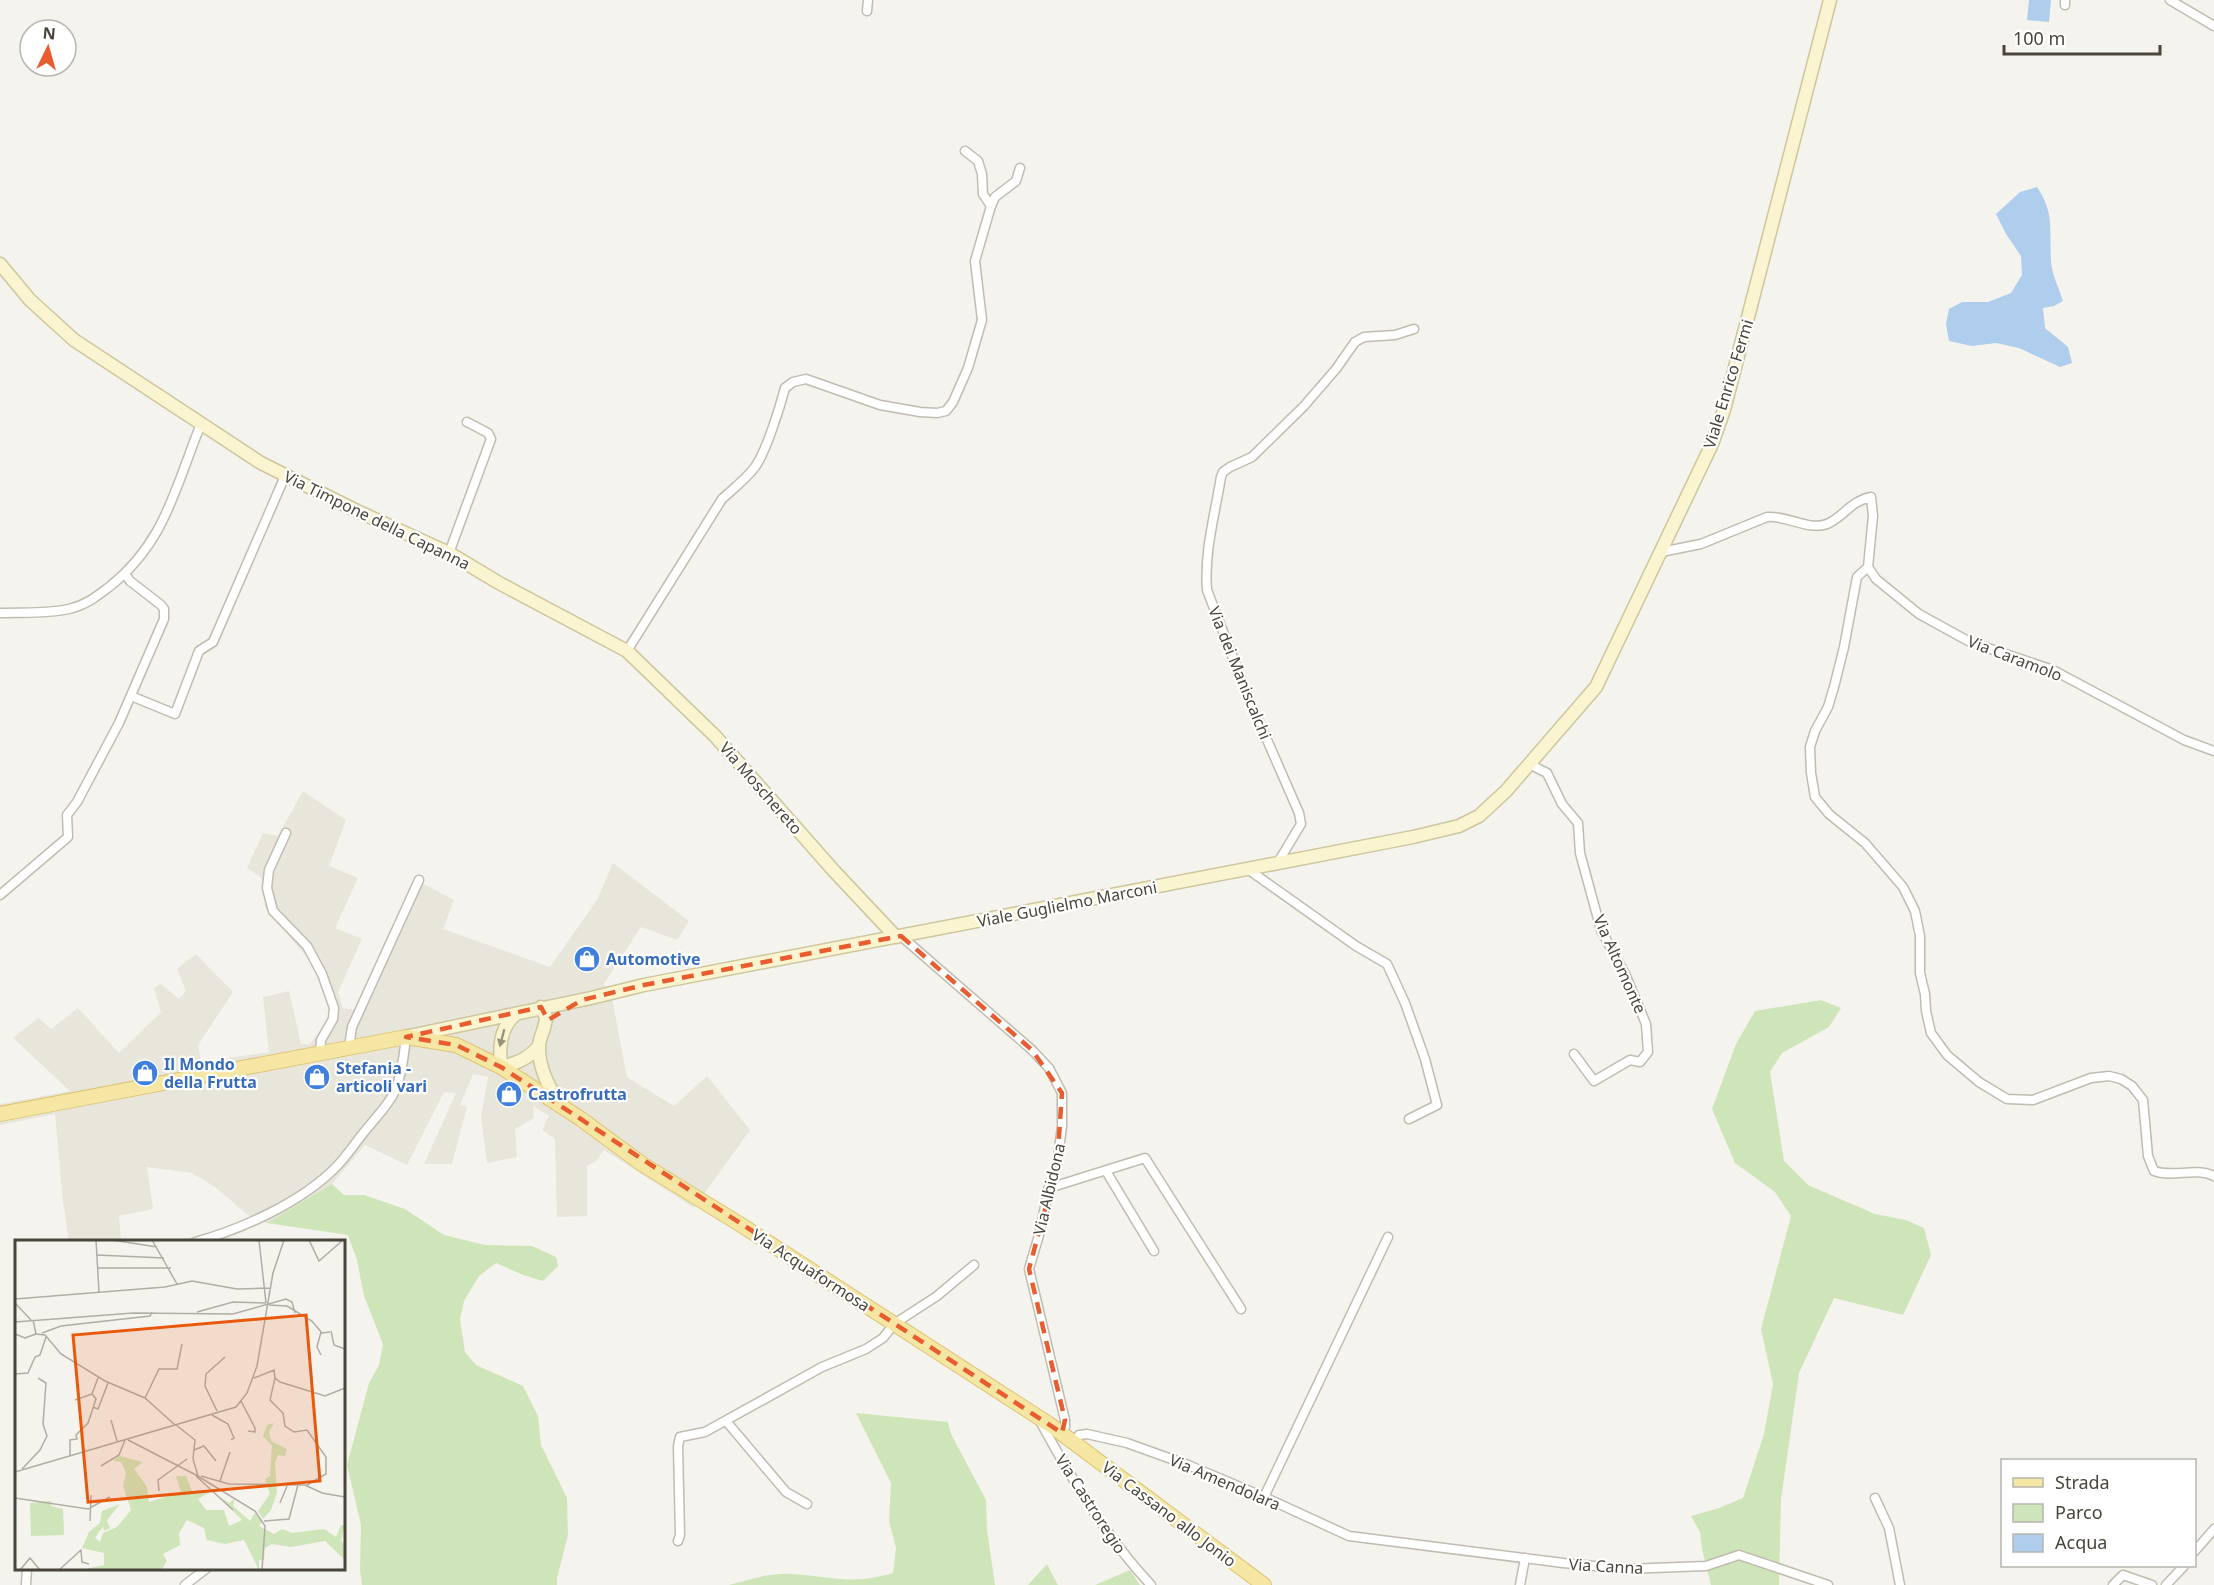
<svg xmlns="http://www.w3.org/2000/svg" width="2214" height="1585" font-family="'Noto Sans',sans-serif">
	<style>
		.residential { fill: #e8e5db }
		.green { fill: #cee5b9 }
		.water { fill: #afcdec }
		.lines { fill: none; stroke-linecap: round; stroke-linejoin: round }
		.street-casing { stroke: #c0bcb0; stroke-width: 11 }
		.secondary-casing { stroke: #cdc69e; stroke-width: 15 }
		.primary-casing { stroke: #dbc575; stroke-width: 16 }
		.street { stroke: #fff; stroke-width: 8 }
		.secondary { stroke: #fbf4d1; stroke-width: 12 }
		.primary { stroke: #f6e6a4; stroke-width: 14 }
		.oneway { fill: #99947e }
		.marked { fill: none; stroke: #e85c30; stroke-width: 4.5; stroke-dasharray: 12 8; stroke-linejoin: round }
		.labels { text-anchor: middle; stroke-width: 4.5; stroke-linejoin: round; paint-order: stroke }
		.street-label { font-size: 16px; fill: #49453a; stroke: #fff }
		.shop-label { font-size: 16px; font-weight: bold; fill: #366cbe; stroke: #fff; text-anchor: start }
		.inset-road { fill: none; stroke: #b0ada5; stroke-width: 1.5 }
		.view { fill: #e8590c; fill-opacity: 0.15; stroke: #e8590c; stroke-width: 3 }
		.inset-edge { fill: none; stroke: #49453a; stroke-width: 3 }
	</style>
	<rect width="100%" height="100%" fill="#f5f3ed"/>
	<polygon class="residential" points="303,791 346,820 329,866 358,878 335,928 362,939 338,992 343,1008 357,1010 416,880 454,900 443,929 550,967 597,900 613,863 689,921 677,940 641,927 603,985 610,988 627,1077 674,1106 707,1076 750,1130 694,1208 604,1150 596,1161 587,1166 587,1216 557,1217 555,1139 542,1130 549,1116 533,1106 534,1118 515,1129 517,1157 487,1163 481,1117 488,1077 473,1074 460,1105 467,1107 452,1164 424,1164 456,1093 444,1092 407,1165 365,1145 332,1184 267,1223 248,1215 215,1187 192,1173 147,1167 153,1209 119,1216 121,1241 69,1242 63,1201 55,1114 0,1125 0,1104 70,1091 13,1038 38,1018 51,1029 78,1008 119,1053 161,1012 154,988 161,984 179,999 186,991 177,969 196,954 233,992 198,1045 201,1062 269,1052 263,997 289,991 301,1044 310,1044 330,1019 331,1005 310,961 265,907 261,877 247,868 263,833 278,836"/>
	<g class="green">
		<polygon points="1821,1000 1841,1008 1829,1027 1782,1053 1770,1072 1784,1161 1808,1185 1875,1214 1906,1220 1924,1228 1931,1255 1903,1315 1834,1298 1799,1373 1781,1499 1779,1585 1711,1585 1702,1549 1700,1532 1691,1516 1719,1508 1743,1498 1764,1434 1773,1384 1761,1329 1791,1216 1775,1192 1735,1163 1712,1109 1736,1044 1755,1011"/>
		<polygon points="332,1184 344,1195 364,1195 405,1209 444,1235 485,1245 532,1246 556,1257 558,1266 543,1281 523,1275 496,1263 479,1276 464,1301 460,1319 465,1352 476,1365 523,1386 538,1416 541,1445 567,1498 568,1535 557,1578 557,1585 362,1585 360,1569 361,1525 347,1465 369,1383 379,1365 383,1344 364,1296 357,1260 348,1235 267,1223"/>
		<path d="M856 1413 948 1422 951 1434 986 1500 987 1530 995 1585H729C751 1579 771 1572 793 1574 834 1577 851 1585 893 1573L896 1548 889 1521 891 1483Z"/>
		<polygon points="1047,1564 1058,1585 1028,1585"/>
		<polygon points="1130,1570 1140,1585 1095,1585"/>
	</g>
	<g class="water">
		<polygon points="2029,0 2051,0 2049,22 2027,20"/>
		<path d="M2037 187C2055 214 2049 230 2051 260 2051 273 2059 288 2063 301L2054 306 2043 308 2045 328 2068 347 2072 363 2060 367 2019 348 1996 343 1972 346 1949 341 1946 324 1949 309 1962 302H1988L2011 293 2022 275 2021 256 2006 234 1996 214 2020 192Z"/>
	</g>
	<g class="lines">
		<defs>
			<g id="street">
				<polyline points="2170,0 2214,26"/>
				<polyline points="2065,5 2065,0"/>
				<polyline points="867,11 868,0"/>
				<polyline points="965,151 978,161 982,174 983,194 991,206"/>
				<path d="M1661 552 1701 544 1767 517C1786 515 1809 531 1827 524 1844 517 1850 501 1871 497L1873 516 1868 567 1876 579 1919 614 1970 642 2053 670 2184 740 2214 751"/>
				<polyline points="449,553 491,439 488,433 467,422"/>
				<path d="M1868 567 1857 577 1844 647 1834 687 1828 707 1815 731 1810 747 1811 773 1815 797 1829 814 1865 843 1903 887 1915 911 1920 936V973L1925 994 1926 1011 1931 1033 1947 1055 1979 1082 2007 1099 2033 1100 2091 1078 2109 1076 2121 1079 2132 1086 2143 1100 2148 1156 2154 1171C2173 1178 2196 1167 2214 1176"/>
				<path d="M0 613C23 612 47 614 69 609 86 605 96 597 109 587 166 542 175 487 201 424"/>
				<path d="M627 651 722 499C733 489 746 479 755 467 766 452 780 407 785 388L793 382 806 379 880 405 920 412 937 413 946 411 953 402 968 368 982 320 975 261 991 206 995 197 1016 181 1020 168"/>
				<polyline points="131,696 175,714 199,651 213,642 285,476"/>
				<polyline points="1529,764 1547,773 1562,804 1578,823 1580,853 1601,930 1626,976 1646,1024 1648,1052 1640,1062 1630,1060 1594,1081 1574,1054"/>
				<polyline points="286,833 269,870 267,888 273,911 307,946 322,974 334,1008 333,1019 321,1040 320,1053"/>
				<path d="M1277 864 1301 824 1299 813 1247 694 1207 590C1204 552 1215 514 1221 477L1223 472 1230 467 1252 457 1304 406 1336 369 1355 342 1364 337 1395 335 1414 329"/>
				<polyline points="1249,870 1356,946 1387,964 1405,1003 1425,1059 1437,1105 1409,1119"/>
				<polyline points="0,895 68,837 67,815 77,802 119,723 164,619 164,609 161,605 130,581 125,574"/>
				<polyline points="901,936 1032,1050 1049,1068 1062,1093 1062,1126 1057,1165 1049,1188 1039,1235 1029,1269 1065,1420 1065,1427 1062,1433"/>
				<polyline points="349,1047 352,1027 419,880"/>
				<polyline points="1106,1171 1154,1251"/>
				<polyline points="1049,1188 1145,1158 1241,1309"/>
				<path d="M195 1242C242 1229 302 1202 336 1167 347 1156 355 1143 365 1131 375 1118 388 1106 395 1091 402 1074 404 1054 406 1037"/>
				<polyline points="726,1421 786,1492 807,1504"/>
				<path d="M1040 1421C1071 1478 1106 1537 1151 1585"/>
				<polyline points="1074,1443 1079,1435 1087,1434 1127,1443 1188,1465 1264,1497 1349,1536 1563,1563 1626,1569 1706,1566 1739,1555 1828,1585"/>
				<polyline points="1264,1497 1388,1237"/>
				<polyline points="1875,1498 1889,1528 1900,1585"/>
				<polyline points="678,1541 680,1535 678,1446 680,1437 705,1432 822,1367 866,1349 883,1338 894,1324 937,1296 974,1265"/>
				<polyline points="2194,1552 2214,1529"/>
				<polyline points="26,1585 27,1568"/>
				<polyline points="185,1585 207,1568"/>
				<polyline points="1520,1585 1525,1558"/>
				<polyline points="2113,1585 2123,1575 2152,1585"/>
				<polyline points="2166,1585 2184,1566"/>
			</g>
			<g id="secondary">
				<polyline points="0,264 30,300 74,340 261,463 357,511 449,553 499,583 627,651 715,736 834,871 896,937"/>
				<path d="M541 1007 546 1017C546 1027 540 1036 539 1045 538 1067 549 1088 560 1104"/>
				<path d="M516 1014C500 1027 499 1047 501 1067 517 1063 528 1059 539 1046"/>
				<polyline points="409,1036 591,998 644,985 1413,837 1459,826 1479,816 1506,791 1596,687 1712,444 1724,410 1830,0"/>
			</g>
			<polyline id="primary" points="0,1114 406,1037 456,1045 501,1067 581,1119 642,1164 738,1223 1049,1424 1264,1585"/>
		</defs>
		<use href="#street" class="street-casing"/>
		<use href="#secondary" class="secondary-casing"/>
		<use href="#primary" class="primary-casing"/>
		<use href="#street" class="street"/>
		<use href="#secondary" class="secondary"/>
		<use href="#primary" class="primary"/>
	</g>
	<defs><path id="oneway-solid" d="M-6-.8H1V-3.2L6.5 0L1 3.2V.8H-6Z" transform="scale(1.5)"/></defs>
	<use class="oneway" href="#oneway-solid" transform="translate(502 1038) rotate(105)"/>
	<path class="marked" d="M901 936 1032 1050 1062 1093 1057 1165 1029 1269 1065 1420 1062 1433 501 1067 456 1045 406 1037 541 1007 548 1020 582 1000 644 985Z"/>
	<defs>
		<symbol id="shop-disc" viewBox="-11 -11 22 22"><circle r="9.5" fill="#3f7fe0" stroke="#fff"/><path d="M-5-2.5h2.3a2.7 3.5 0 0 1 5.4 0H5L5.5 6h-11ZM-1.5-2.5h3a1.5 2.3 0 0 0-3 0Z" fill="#fff"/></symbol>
	</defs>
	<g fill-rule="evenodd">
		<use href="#shop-disc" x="572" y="944" width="30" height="30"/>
		<use href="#shop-disc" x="130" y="1058" width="30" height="30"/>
		<use href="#shop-disc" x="302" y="1062" width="30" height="30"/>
		<use href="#shop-disc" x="494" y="1079" width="30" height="30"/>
	</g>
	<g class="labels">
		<g class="street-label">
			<text transform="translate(1728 384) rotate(-73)" y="6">Viale Enrico Fermi</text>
			<text transform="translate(377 520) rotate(26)" y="6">Via Timpone della Capanna</text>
			<text transform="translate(2015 658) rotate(21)" y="6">Via Caramolo</text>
			<text transform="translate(1240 673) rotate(68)" y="6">Via dei Maniscalchi</text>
			<text transform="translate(761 788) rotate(49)" y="6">Via Moschereto</text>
			<text transform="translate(1067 904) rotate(-11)" y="6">Viale Guglielmo Marconi</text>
			<text transform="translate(1620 964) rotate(66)" y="6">Via Altomonte</text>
			<text transform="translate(1049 1189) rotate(-77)" y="6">Via Albidona</text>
			<text transform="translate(811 1270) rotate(33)" y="6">Via Acquaformosa</text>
			<text transform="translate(1225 1482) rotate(23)" y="6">Via Amendolara</text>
			<text transform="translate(1091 1504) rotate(57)" y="6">Via Castroregio</text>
			<text transform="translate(1169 1514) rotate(37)" y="6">Via Cassano allo Jonio</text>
			<text transform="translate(1606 1566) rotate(3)" y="6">Via Canna</text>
		</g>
		<g class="shop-label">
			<text x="606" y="965">Automotive</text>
			<text x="164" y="1070">Il Mondo<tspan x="164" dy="18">della Frutta</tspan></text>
			<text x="336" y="1074">Stefania -<tspan x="336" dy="18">articoli vari</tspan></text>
			<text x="528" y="1100">Castrofrutta</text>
		</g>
	</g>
	<g transform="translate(15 1240)">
		<rect width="330" height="330" fill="#f5f3ed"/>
		<path d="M259 183 254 192 256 201 272 209 270 216 263 215 260 223 262 253 256 270 248 279 243 271 255 254 250 239 255 236 257 206 248 196 252 185ZM104 216 128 222 119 229 132 247 134 262 166 252 161 236H171L178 254 182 250 194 253 183 259 191 270H209L214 286 227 280 203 256 214 263 219 259 218 266 235 281 240 273 247 282 244 286 259 294 267 289 277 293 309 289 321 297 326 285H330L326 300 330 304V320L310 301 276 307 257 304 250 308 249 320H244V330L229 300 210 304 192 300 189 288 172 280 164 293 165 305 148 314 152 321 146 330H65L89 325V313L67 308 74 292 85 283 87 271 105 264 92 280 95 288 89 291 88 287 83 293 80 298 85 302 88 293 102 287 116 270 108 246 111 233 106 222 98 221ZM36 261V266L48 269 49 295 16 296 15 263Z" fill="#cee5b9"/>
		<path class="inset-road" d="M81 0 84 52M97 0 142 7M137 0 162 44M244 0 251 63M294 0 304 21 328 0M82 15 149 18M83 28H156M0 59 150 47 177 41 222 49 255 48M0 63 16 80M254 65 272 66 297 81 307 93 315 92M182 72 218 62 251 63M18 80 21 94 30 95 46 114 90 141 130 158 160 185M0 82 118 73 218 74 271 59 277 62 280 73M316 91 319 105 330 109M27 93 46 86 135 76 137 72M0 94 10 98 21 94M306 115 302 107 306 92M0 134 13 133 20 117 25 115 31 97M239 138 259 130 260 138 265 142 310 156 330 148M260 138 255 160 268 173 270 186 279 192 292 190 311 217V234L292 245M130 158 144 129H162L167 104M60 160 77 154 83 138M226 161 240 188V192L233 191M78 167 83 169 93 143M202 171 190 146 191 134 210 117M197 175 213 184 219 198 216 200M96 180 102 201M161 185 180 200 178 219 183 236M113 200 181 235 240 271 250 286 247 330M179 210 189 206 201 221M55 216V200L62 199 61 195 73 183 81 159 77 154M86 226 104 215 110 200M7 229 25 210 32 196 28 184 31 143 23 138M0 232 221 167 232 153 242 126 258 33 269 0M181 236 218 270M186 236 214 244 290 245 307 253 330 257M205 241 215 212M144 251 143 240 172 219M0 258 73 269 95 257M265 263 272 246M75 281 76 255M249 281 274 279 283 245M5 330 15 318 25 330M44 330 66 310 67 322 74 324"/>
		<path class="view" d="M291 75 305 241 73 262 58 95Z"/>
		<rect width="330" height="330" class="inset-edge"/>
	</g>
	<rect x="2001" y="1459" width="195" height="108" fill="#ffffff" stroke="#b6b5b0" stroke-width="1.5"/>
	<rect x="2013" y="1478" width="30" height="9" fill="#f6e6a4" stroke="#b6b5b0" stroke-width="1.5"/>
	<text x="2055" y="1489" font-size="18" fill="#49453a">Strada</text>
	<rect x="2013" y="1504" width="30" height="18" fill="#cee5b9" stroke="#b6b5b0" stroke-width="1.5"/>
	<text x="2055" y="1519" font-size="18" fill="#49453a">Parco</text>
	<rect x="2013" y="1534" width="30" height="18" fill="#afcdec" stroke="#b6b5b0" stroke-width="1.5"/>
	<text x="2055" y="1549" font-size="18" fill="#49453a">Acqua</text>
	<g transform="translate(48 48) rotate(5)"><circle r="28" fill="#ffffff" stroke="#b6b5b0" stroke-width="1.5"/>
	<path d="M0-4.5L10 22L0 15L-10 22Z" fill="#e85c30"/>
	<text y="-9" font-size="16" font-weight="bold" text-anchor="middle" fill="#49453a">N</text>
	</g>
	<path d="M2004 45v9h156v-9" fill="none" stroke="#49453a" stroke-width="3"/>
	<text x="2013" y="45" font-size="18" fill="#49453a" stroke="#ffffff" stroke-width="4.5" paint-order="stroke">100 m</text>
</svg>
